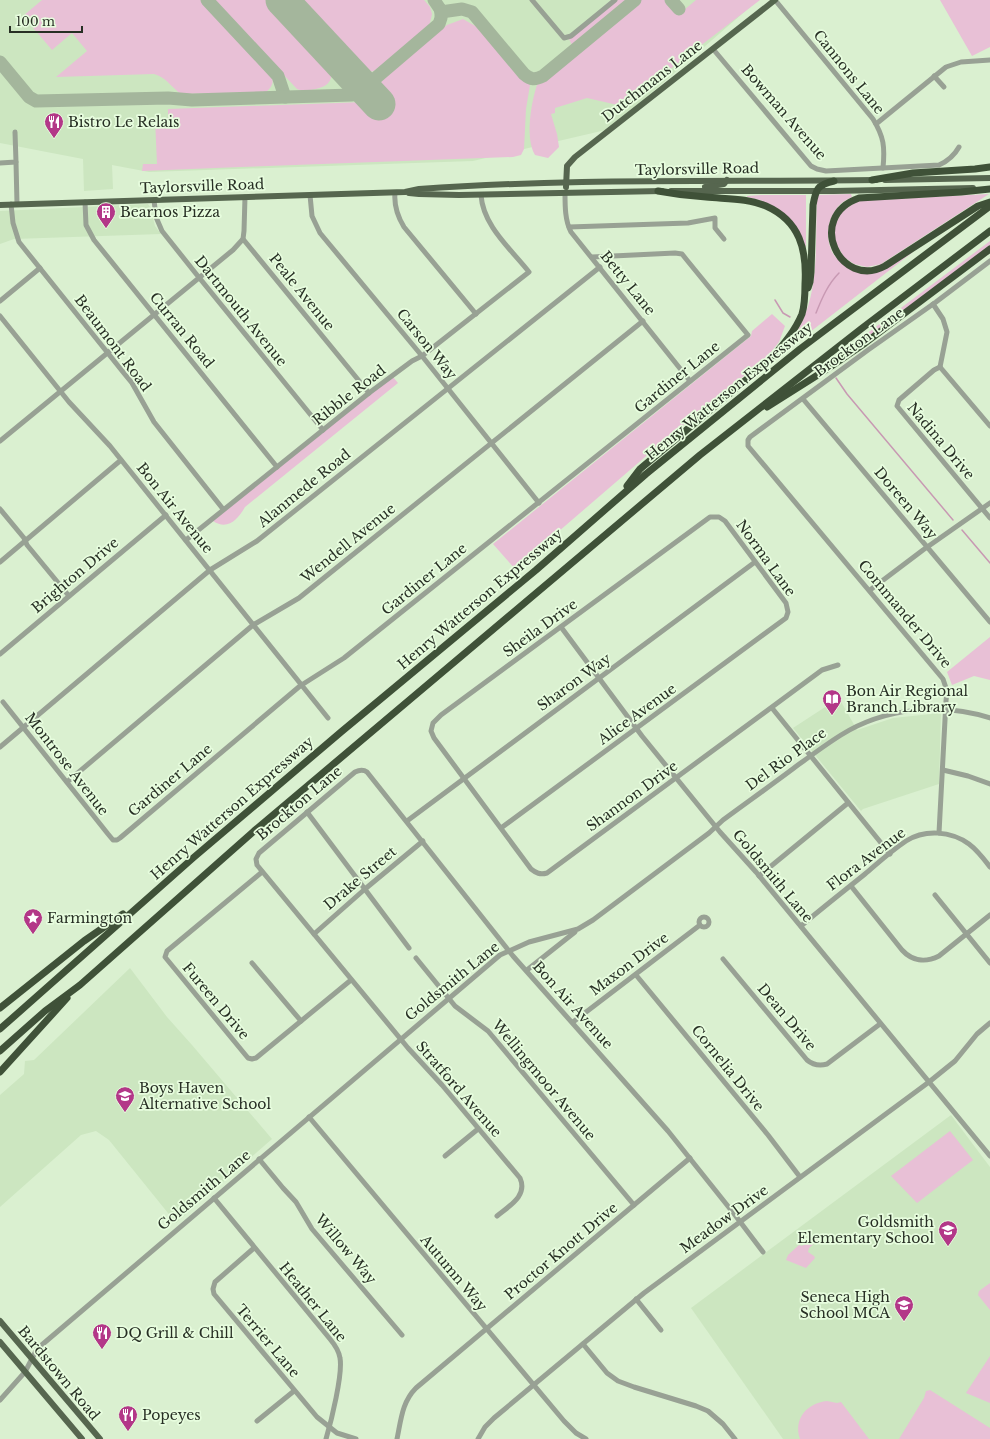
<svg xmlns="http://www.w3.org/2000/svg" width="990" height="1439" font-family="'Libre Baskerville',serif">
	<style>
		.built { fill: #cce6c0 }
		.green { fill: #e8c0d6 }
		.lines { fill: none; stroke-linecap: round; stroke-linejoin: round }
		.stream { stroke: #c899b3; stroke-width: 1.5 }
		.taxiway { stroke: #a4b69c; stroke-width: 13 }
		.runway { stroke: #a4b69c; stroke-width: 33 }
		.minor { stroke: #98a194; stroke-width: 5 }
		.major { stroke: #56664f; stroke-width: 6 }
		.highway { stroke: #3f5138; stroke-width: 7 }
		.labels { text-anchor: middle; stroke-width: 3.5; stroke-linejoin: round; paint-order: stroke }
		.street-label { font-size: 14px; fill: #272f24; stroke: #e7fdde }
		.poi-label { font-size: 14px; fill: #272f24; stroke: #e7fdde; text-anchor: start }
	</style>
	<rect width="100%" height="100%" fill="#daf0d0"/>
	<g class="built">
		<polygon points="0,0 758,0 610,129 473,161 149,172 112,165 113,189 84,191 83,159 0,143"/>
		<polygon points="148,204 151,208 153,218 155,226 161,234 14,239 0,244 0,211"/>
		<polygon points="839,698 857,730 893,718 941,713 939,784 863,809 861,811 793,728"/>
		<polygon points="130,968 167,1017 192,1045 272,1139 176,1223 109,1140 96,1131 81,1135 0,1207 0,1095 24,1074 25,1061 34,1060"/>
		<polygon points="951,1115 990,1167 990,1439 783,1439 691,1308"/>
	</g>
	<g class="green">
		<path d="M42 0H202L268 70C274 78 275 85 266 92L181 94C171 87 166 77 154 74L56 77 87 51 72 33 52 50 23 16Z"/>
		<path d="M215 0H268L329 65C336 82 326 88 310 90 305 91 302 91 297 89L233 21Z"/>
		<path d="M292 0H424L430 7 432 14 429 27 374 71C367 73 363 72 356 68Z"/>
		<polygon points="617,0 627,0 572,45 569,39"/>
		<path d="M641 0H666L678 15 696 0H760L622 106 587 98 555 108V113L551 114 557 134 559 147 548 158 535 155C525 138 531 103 537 85Z"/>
		<polygon points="940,0 990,0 990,47 972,56"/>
		<path d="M463 19 477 27 530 85 526 109 524 149 521 155 513 157 240 167 142 171 143 164H157L155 119 168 118V109L365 102 373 109 385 98C378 89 377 87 384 78L447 25Z"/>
		<path d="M851 194 852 197C845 200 839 204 835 211 825 225 825 251 841 262 846 266 854 269 860 272L913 252 783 353 782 352C789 343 797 333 802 322 820 284 815 236 817 195Z"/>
		<polygon points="989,194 881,264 867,267 854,264 844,257 835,242 834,227 842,211 858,201"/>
		<polygon points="761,195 806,195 806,247 777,208 760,200 747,197 747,196"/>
		<polygon points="990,241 990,246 868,337 837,359 857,341"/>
		<polygon points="772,314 785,326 779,342 767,357 666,439 515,569 493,544 751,336 752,331"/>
		<path d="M393 377 398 383 245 507C238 519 228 531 213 521L358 404Z"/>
		<polygon points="990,637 990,680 974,676 952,685 947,672"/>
		<polygon points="950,1131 973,1160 917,1203 891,1176"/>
		<polygon points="816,1236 819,1239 809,1248 808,1252 814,1256 815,1258 806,1268 786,1260 788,1255 799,1245 802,1246"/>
		<polygon points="990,1283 990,1310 978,1295 979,1291"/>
		<polygon points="990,1356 990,1403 966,1393"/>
		<polygon points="930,1390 990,1428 990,1439 899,1439 924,1398 926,1391"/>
		<path d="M827 1401 837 1403 841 1402 869 1439H800C793 1419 807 1403 827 1401Z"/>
	</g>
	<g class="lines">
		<g class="stream">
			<polyline points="775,300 783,313 790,317"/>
			<path d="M816 313C822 298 828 284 839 273"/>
			<polyline points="836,378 847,394 953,520"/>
			<polyline points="962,530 990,563"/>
		</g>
		<g class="taxiway">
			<polyline points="207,0 278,76 285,97"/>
			<path d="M434 0 440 9 441 12 462 9 472 12 524 74C531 80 535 80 543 76L635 0"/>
			<polyline points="671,0 679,9"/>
			<polyline points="0,62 29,97 36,101 168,98 192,100 352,95 364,88 439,24 441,18 441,12"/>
		</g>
		<polyline class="runway" points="282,0 379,104"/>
		<g class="minor">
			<polyline points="532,0 564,38 571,36 615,0"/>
			<path d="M775 0 873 119C884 137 885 147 883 168"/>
			<path d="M713 49 811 166 817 169 826 171 939 165C948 161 954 156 959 147"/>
			<polyline points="934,76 944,87"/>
			<polyline points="876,124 946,67 961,62 990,60"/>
			<polyline points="16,162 17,204"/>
			<polyline points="0,163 16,162 15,132"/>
			<path d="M395 193C394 204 398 217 404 227L476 314"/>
			<path d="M565 193C565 206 565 221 571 232L690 381"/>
			<polyline points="310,195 312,216 320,233 422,356 539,503"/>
			<polyline points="154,200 156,217 162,231 197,275 323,430"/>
			<polyline points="85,202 86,225 94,240 277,467"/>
			<polyline points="11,204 13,223 19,242 123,372 132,383 154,422 223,509"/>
			<polyline points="569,227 688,223 715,218 715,228 724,239"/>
			<polyline points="243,239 369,393"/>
			<polyline points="0,301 40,268"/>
			<polyline points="933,304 943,319 947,332 940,367"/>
			<polyline points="0,316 69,402 110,446 328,718"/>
			<polyline points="940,367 934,370 899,400 897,406 990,518"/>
			<polyline points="940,367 990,426"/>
			<polyline points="803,399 990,622"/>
			<polyline points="0,441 233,250 243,239 244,231 245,197"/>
			<polyline points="0,509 24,538 27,545 69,596"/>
			<path d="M186 540 369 393 412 361 422 356 529 272C511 249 483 226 481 195"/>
			<polyline points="0,562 121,460"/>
			<polyline points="870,590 923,550 990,503"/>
			<polyline points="561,627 642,736 720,832 756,872 990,1156"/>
			<polyline points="0,654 166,515"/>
			<polyline points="3,702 108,834 113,840 117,840 120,838 300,686 344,658 748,335 686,259 682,254 675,253 592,257"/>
			<polyline points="772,708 890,854"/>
			<polyline points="0,747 210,570 257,541 600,267"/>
			<polyline points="943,770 968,776 990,784"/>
			<polyline points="67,782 253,625 299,598 643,321"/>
			<polyline points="307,812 409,948"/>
			<polyline points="407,821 755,562"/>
			<path d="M501 828 786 618 788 612 786 603 725 521 719 517H710L441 715 433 723 431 731 434 738 531 869C536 873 540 875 547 873L822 670 838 665"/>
			<polyline points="939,833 946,701 947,691 943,679 748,446 748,440 750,437 868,350 936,302 990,261"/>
			<polyline points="262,872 167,951 165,957 248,1058 252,1059 256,1058 351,980"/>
			<polyline points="759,876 848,803"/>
			<path d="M851 886 902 950C912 961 925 963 939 956L990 915"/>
			<polyline points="935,895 990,963"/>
			<circle cx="704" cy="922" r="5"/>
			<path d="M801 926C822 908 844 891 865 874 878 863 891 851 906 841 925 829 951 831 969 844 977 850 984 859 990 867"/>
			<polyline points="314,934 365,889 423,841"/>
			<polyline points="416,958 455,1006 488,1031 634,1205"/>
			<path d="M723 959 807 1060C813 1065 820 1066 827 1064L880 1024"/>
			<polyline points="252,963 301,1021"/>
			<polyline points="527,970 575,932"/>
			<polyline points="636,975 768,1135 800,1177"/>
			<polyline points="573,1022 700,925"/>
			<polyline points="309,1117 564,1421 576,1433 586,1439"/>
			<polyline points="445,1156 478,1129"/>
			<polyline points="259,1159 283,1188 296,1202 312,1229 402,1335"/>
			<path d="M214 1198 330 1339C335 1345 339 1351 340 1358 343 1374 331 1422 326 1439"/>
			<path d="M497 1216C509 1206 528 1196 520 1178L442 1085 408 1048 257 865 256 859 259 853 355 772C359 770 363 769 367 772L513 956 668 1131 735 1215 763 1252"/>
			<polyline points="254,1248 215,1282 213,1289 214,1294 317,1417 337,1433 356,1439"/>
			<polyline points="636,1299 661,1330"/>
			<polyline points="583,1344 607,1373 618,1381 634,1387 696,1406 708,1411 723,1424 735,1439"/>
			<path d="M0 1400 25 1372 37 1349 500 955 529 942 578 929 593 920 709 833 723 820C746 803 770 786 794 768 809 757 825 745 841 735 884 708 942 702 990 718"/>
			<polyline points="257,1421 294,1391"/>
			<path d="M397 1439C401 1420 402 1402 416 1388L690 1158"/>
			<polyline points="478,1439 485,1427 494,1418 644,1293 929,1082 955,1061 977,1034 990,1023"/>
		</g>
		<g class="major">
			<polyline points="885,180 990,178"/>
			<polyline points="566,187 567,166 575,157 775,0"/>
			<polyline points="705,187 724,184 727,180"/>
			<polyline points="671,191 834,191 973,188"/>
			<polyline points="409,193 419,194 459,195 662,191"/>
			<path d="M0 205 405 192 419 189C571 178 723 182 876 180"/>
			<polyline points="0,1321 100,1439"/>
			<polyline points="0,1342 82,1439"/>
		</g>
		<g class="highway">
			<polyline points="872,180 913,173 975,169 990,167"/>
			<path d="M990 189 961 192 859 198C805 217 840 290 885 266L978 206 990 202"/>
			<path d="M808 288 810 282 811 272 813 205C816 189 817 185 834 181"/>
			<polyline points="767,407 824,371 865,343 990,249"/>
			<path d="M627 486 640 469 771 359C783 345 795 331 802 314 805 304 805 294 805 284 807 250 800 221 766 206 748 198 726 199 706 197 690 196 674 194 658 191"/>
			<polyline points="0,1008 84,941 123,914"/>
			<polyline points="0,1029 193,858 341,732 536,570 646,474 800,349 990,206"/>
			<polyline points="0,1051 45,1011 80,985 254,831 700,455 861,329 990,231"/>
			<polyline points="0,1072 67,998"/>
		</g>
	</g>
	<defs>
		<symbol id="restaurant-pin" viewBox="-11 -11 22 30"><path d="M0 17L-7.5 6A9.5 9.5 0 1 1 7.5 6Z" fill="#b33788" stroke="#e7fdde"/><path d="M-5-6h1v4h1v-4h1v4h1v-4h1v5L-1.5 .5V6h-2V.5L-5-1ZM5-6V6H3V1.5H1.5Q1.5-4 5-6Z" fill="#fff"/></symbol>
		<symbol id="building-pin" viewBox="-11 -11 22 30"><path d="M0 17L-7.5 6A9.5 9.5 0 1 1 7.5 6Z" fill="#b33788" stroke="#e7fdde"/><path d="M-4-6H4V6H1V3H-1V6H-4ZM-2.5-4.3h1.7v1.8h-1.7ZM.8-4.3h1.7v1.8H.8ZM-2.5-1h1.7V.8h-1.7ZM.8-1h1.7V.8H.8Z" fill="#fff"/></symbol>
		<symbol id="library-pin" viewBox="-11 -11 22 30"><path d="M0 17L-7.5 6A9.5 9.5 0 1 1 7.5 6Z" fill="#b33788" stroke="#e7fdde"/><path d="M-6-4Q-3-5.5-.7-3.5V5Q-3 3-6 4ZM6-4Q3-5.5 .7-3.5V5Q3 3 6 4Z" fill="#fff"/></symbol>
		<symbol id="sight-pin" viewBox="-11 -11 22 30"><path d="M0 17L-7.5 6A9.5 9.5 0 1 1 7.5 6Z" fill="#b33788" stroke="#e7fdde"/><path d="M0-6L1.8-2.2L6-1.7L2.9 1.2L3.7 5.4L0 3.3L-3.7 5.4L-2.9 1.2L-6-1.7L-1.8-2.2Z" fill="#fff"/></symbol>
		<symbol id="school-pin" viewBox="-11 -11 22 30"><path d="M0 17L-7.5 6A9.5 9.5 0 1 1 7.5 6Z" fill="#b33788" stroke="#e7fdde"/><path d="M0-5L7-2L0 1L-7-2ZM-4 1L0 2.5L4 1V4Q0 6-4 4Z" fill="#fff"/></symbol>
	</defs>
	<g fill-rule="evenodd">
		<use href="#restaurant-pin" x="43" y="111" width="22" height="30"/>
		<use href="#building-pin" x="95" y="201" width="22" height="30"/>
		<use href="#library-pin" x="821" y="688" width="22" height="30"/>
		<use href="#sight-pin" x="22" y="907" width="22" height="30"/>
		<use href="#school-pin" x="114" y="1085" width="22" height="30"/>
		<use href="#school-pin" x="937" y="1219" width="22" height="30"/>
		<use href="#school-pin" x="893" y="1294" width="22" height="30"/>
		<use href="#restaurant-pin" x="91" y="1322" width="22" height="30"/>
		<use href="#restaurant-pin" x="117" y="1404" width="22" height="30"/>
	</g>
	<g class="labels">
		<g class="street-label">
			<text transform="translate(849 72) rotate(51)" y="5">Cannons Lane</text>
			<text transform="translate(652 81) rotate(-38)" y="5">Dutchmans Lane</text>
			<text transform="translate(784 112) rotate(49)" y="5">Bowman Avenue</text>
			<text transform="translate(697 169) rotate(-1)" y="5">Taylorsville Road</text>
			<text transform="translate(202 186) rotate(-2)" y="5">Taylorsville Road</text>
			<text transform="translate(628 283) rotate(51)" y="5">Betty Lane</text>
			<text transform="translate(302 292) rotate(51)" y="5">Peale Avenue</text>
			<text transform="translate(241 311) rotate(51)" y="5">Dartmouth Avenue</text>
			<text transform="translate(182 330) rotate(51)" y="5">Curran Road</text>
			<text transform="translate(859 342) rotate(-36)" y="5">Brockton Lane</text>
			<text transform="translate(113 343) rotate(53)" y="5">Beaumont Road</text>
			<text transform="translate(427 344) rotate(51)" y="5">Carson Way</text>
			<text transform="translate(677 377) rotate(-39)" y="5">Gardiner Lane</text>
			<text transform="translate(729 391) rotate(-39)" y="5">Henry Watterson Expressway</text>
			<text transform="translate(349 395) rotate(-38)" y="5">Ribble Road</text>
			<text transform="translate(941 441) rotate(50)" y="5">Nadina Drive</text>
			<text transform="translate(304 488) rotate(-39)" y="5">Alanmede Road</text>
			<text transform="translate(906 503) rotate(50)" y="5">Doreen Way</text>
			<text transform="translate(175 508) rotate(51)" y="5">Bon Air Avenue</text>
			<text transform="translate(348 543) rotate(-39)" y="5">Wendell Avenue</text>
			<text transform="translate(766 558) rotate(54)" y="5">Norma Lane</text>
			<text transform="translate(75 575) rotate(-40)" y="5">Brighton Drive</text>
			<text transform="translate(424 579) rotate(-39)" y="5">Gardiner Lane</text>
			<text transform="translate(480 599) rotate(-40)" y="5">Henry Watterson Expressway</text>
			<text transform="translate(905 614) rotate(50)" y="5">Commander Drive</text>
			<text transform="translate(540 628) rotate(-36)" y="5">Sheila Drive</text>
			<text transform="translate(574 682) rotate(-36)" y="5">Sharon Way</text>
			<text transform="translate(637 714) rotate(-36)" y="5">Alice Avenue</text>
			<text transform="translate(786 759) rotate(-36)" y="5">Del Rio Place</text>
			<text transform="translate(67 764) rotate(52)" y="5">Montrose Avenue</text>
			<text transform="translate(170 780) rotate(-40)" y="5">Gardiner Lane</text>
			<text transform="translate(632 796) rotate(-36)" y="5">Shannon Drive</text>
			<text transform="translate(299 803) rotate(-40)" y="5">Brockton Lane</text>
			<text transform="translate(232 808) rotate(-41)" y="5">Henry Watterson Expressway</text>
			<text transform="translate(866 859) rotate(-37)" y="5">Flora Avenue</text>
			<text transform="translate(773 876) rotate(50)" y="5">Goldsmith Lane</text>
			<text transform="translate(360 878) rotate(-40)" y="5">Drake Street</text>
			<text transform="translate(629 964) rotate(-37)" y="5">Maxon Drive</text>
			<text transform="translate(452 981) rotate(-39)" y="5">Goldsmith Lane</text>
			<text transform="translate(216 1001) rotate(50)" y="5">Fureen Drive</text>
			<text transform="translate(573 1005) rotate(48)" y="5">Bon Air Avenue</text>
			<text transform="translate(787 1017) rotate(50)" y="5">Dean Drive</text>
			<text transform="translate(728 1068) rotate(51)" y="5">Cornelia Drive</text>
			<text transform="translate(544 1080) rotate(50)" y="5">Wellingmoor Avenue</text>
			<text transform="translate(459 1089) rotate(49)" y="5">Stratford Avenue</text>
			<text transform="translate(204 1190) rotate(-40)" y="5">Goldsmith Lane</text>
			<text transform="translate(724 1219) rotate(-36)" y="5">Meadow Drive</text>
			<text transform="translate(346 1249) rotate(50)" y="5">Willow Way</text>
			<text transform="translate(561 1251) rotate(-40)" y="5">Proctor Knott Drive</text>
			<text transform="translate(454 1273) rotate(50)" y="5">Autumn Way</text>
			<text transform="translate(313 1302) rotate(51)" y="5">Heather Lane</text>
			<text transform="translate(268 1341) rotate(50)" y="5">Terrier Lane</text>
			<text transform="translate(59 1373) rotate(50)" y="5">Bardstown Road</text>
		</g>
		<g class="poi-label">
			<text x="68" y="127">Bistro Le Relais</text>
			<text x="120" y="217">Bearnos Pizza</text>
			<text x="846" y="696">Bon Air Regional<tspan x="846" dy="16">Branch Library</tspan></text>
			<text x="47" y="923">Farmington</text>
			<text x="139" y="1093">Boys Haven<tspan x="139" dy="16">Alternative School</tspan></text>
			<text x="934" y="1227" text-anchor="end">Goldsmith<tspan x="934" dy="16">Elementary School</tspan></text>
			<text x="890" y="1302" text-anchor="end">Seneca High<tspan x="890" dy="16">School MCA</tspan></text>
			<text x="116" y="1338">DQ Grill &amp; Chill</text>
			<text x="142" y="1420">Popeyes</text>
		</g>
	</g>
	<path d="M10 26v6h72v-6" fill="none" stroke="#272f24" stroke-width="2"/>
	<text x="16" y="26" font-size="12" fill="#272f24" stroke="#e7fdde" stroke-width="3" paint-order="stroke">100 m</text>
</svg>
